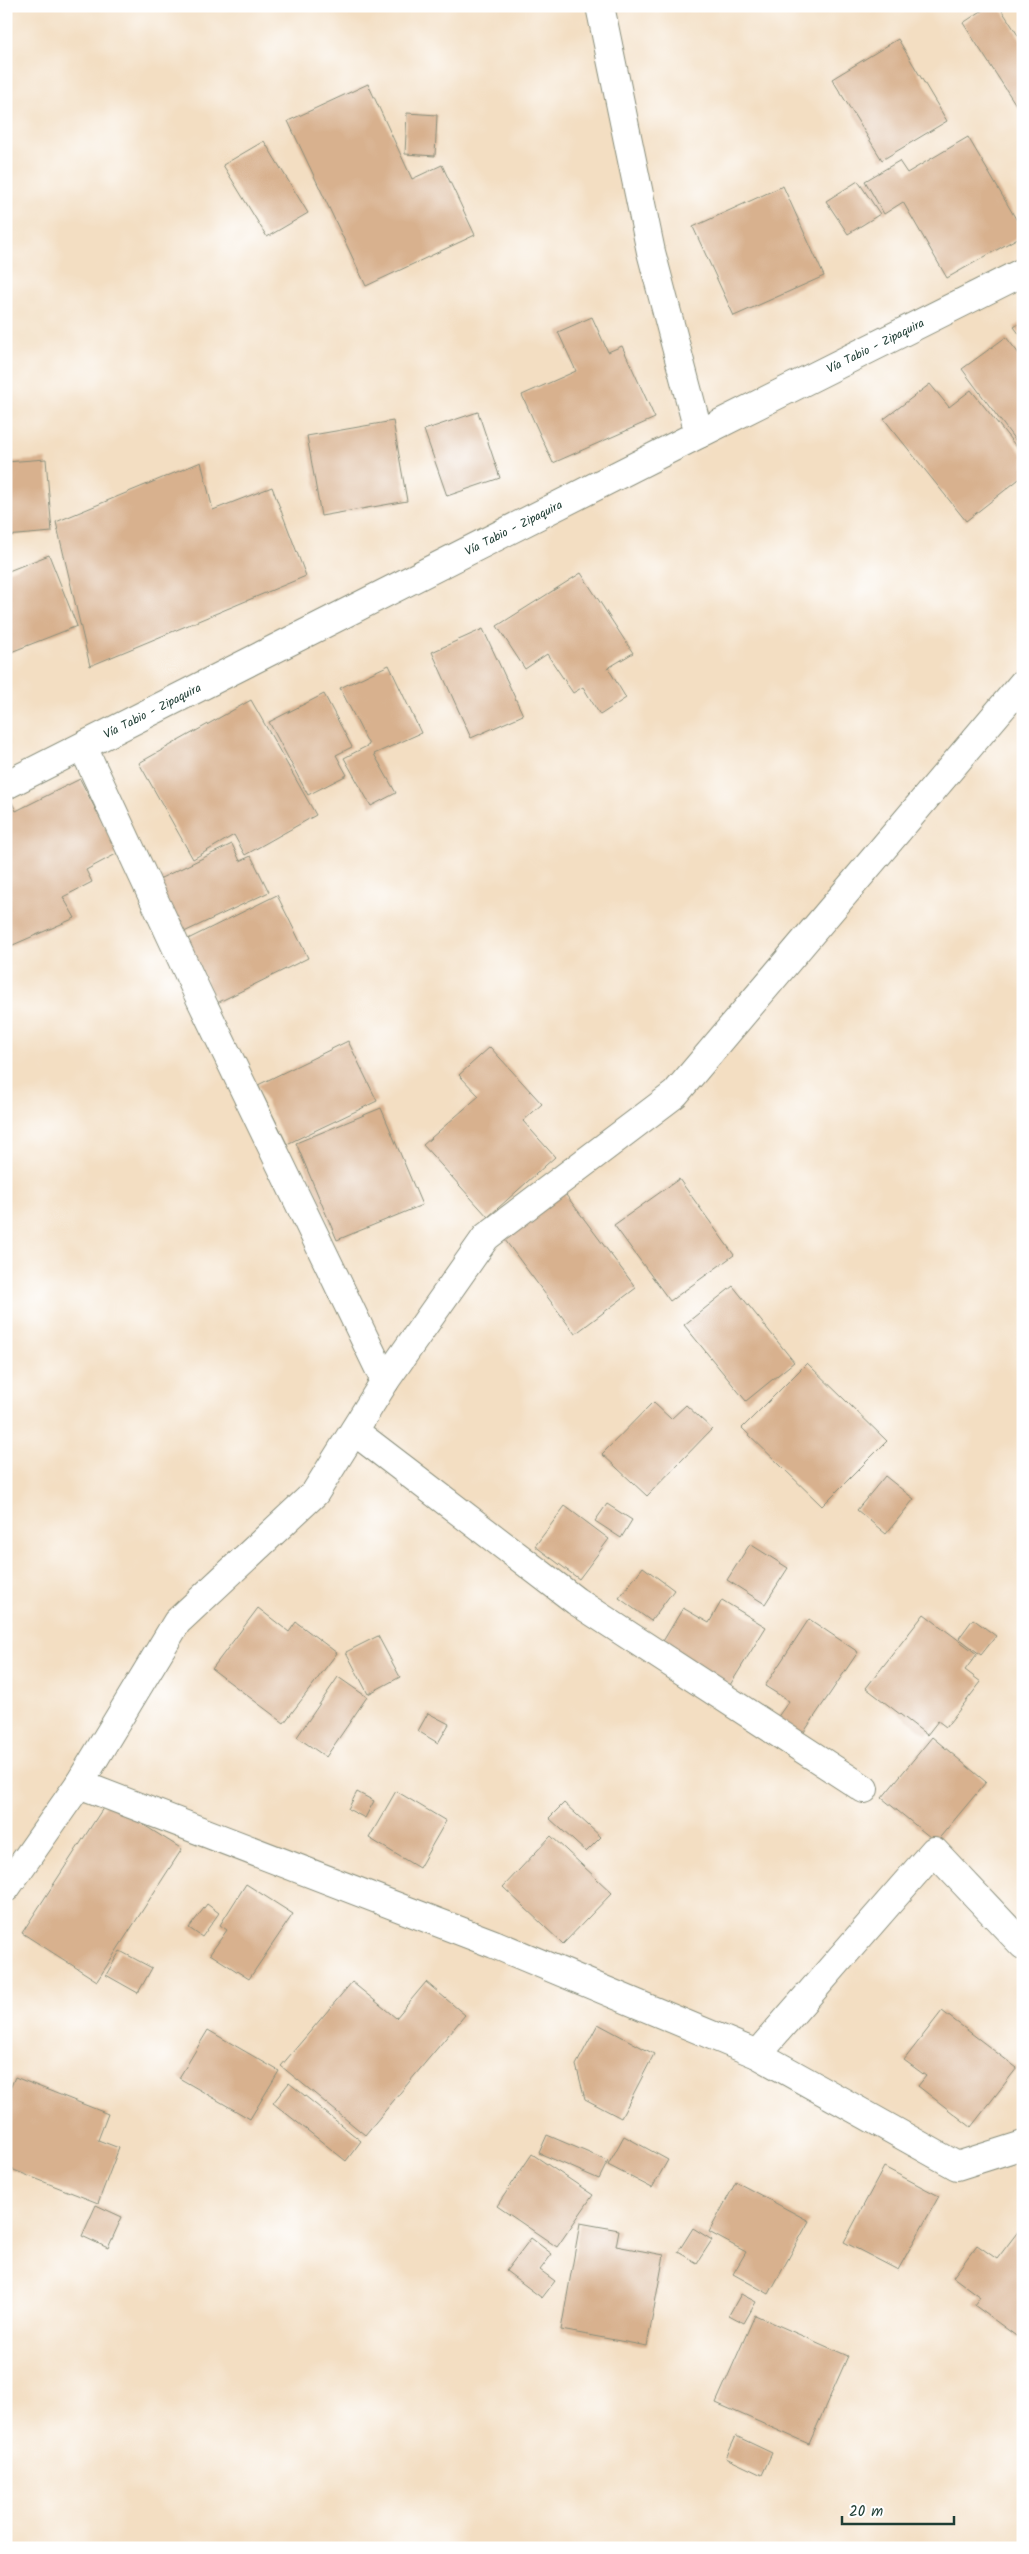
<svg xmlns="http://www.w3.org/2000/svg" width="1029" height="2554" font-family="Kalam,sans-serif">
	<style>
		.building { fill: #d8b18e }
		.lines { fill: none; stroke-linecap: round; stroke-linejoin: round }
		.minor-casing { stroke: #898e7b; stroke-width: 30 }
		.tertiary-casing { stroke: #898e7b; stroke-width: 30 }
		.minor { stroke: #fff; stroke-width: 28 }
		.tertiary { stroke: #fff; stroke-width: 28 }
		.labels { text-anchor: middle; stroke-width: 4; stroke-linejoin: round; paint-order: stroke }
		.street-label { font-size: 12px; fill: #1f3d34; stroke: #fff }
	</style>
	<rect width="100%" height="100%" fill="#fff"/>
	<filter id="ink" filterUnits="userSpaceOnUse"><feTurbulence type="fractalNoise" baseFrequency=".02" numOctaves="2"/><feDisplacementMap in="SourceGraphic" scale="10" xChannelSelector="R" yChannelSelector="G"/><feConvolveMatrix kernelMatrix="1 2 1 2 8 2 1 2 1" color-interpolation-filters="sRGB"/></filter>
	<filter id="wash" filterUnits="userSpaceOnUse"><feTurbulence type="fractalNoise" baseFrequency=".0096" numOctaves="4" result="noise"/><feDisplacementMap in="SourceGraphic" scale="20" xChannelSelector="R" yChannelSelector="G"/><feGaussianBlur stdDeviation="1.12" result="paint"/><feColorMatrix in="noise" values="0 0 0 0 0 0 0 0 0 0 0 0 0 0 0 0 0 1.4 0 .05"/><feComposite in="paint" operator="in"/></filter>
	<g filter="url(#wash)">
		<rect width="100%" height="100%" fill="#f3dec2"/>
		<g id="blocks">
			<g class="building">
				<polygon points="989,6 999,6 1023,43 1023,109 1020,111 963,23"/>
				<polygon points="898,39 947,121 882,160 832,79"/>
				<polygon points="368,84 412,179 442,165 475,235 366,286 288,121"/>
				<polygon points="407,113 437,115 435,156 405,154"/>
				<polygon points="968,137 1023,231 1023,235 947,278 903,202 884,214 865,181 899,161 907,173"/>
				<polygon points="264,141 308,213 267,237 223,165"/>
				<polygon points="858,181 880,214 848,234 826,201"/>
				<polygon points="783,186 824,276 734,316 693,227"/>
				<polygon points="592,317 608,352 622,346 655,418 553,463 522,395 576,371 558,332"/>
				<polygon points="1023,321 1023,339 1014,327"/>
				<polygon points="1006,337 1023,359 1023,441 1018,444 962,369"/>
				<polygon points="930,384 949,407 971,390 1023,455 1023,476 966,521 884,419"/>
				<polygon points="478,412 500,478 447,496 424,430"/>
				<polygon points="393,421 407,501 321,516 307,436"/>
				<polygon points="46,459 52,532 6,536 6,462"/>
				<polygon points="201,462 213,510 272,487 306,576 90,666 56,522"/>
				<polygon points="49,555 77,626 6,654 6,572"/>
				<polygon points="581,573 633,653 608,668 626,698 600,715 583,687 573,693 547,654 525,669 497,626"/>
				<polygon points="483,629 523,715 471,738 432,652"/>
				<polygon points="389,665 421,733 374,754 396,793 371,806 344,758 369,745 340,688"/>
				<polygon points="324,694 352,747 336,755 347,775 308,795 269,722"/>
				<polygon points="251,700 316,815 245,855 234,835 193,859 139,763"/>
				<polygon points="80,779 118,853 86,870 92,882 63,897 75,918 6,948 6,804 11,801 16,811"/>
				<polygon points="232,844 240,861 251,856 269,892 182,933 157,880"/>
				<polygon points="277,895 308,958 217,1003 186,940"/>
				<polygon points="348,1041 377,1101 287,1144 258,1085"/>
				<polygon points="490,1047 542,1104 523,1121 555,1157 488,1217 423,1145 479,1096 459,1075"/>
				<polygon points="381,1108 422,1205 337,1240 296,1143"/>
				<polygon points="679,1179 734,1255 670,1301 614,1225"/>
				<polygon points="563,1191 636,1288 575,1334 502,1236"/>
				<polygon points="733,1286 794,1362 746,1401 684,1325"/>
				<polygon points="807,1363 887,1441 822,1506 742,1428"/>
				<polygon points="653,1402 671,1419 686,1405 712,1429 647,1496 602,1454"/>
				<polygon points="885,1476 914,1499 886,1534 857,1510"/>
				<polygon points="607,1504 632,1520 621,1538 595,1521"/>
				<polygon points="565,1506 609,1539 579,1579 535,1546"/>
				<polygon points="750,1544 788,1568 765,1604 727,1580"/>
				<polygon points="643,1567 674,1590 651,1621 619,1598"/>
				<polygon points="722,1600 766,1627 730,1685 662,1643 683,1608 709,1623"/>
				<polygon points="258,1608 289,1632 296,1622 337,1653 284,1723 212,1669"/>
				<polygon points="924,1614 977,1654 965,1670 981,1682 946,1727 938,1721 927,1735 866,1688"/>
				<polygon points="809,1619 858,1652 802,1735 777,1718 789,1701 765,1686"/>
				<polygon points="973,1619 996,1636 981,1655 959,1638"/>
				<polygon points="378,1636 400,1677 368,1694 346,1652"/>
				<polygon points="338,1677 367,1697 326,1757 297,1737"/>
				<polygon points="428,1713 449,1724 438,1743 418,1731"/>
				<polygon points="932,1737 986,1782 936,1842 882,1798"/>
				<polygon points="396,1791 446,1821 419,1868 369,1838"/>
				<polygon points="357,1792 374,1801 365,1818 348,1809"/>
				<polygon points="107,1802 182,1849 97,1981 22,1933"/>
				<polygon points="564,1803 601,1837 586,1852 549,1818"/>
				<polygon points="551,1836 612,1893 563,1944 503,1887"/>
				<polygon points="246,1884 293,1914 249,1979 210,1954 227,1930 220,1925"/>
				<polygon points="207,1904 219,1913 202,1937 189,1928"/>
				<polygon points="120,1951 152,1968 138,1993 106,1975"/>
				<polygon points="352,1982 396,2018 426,1982 465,2015 365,2135 281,2066"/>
				<polygon points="942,2011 1017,2068 971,2127 918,2086 926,2076 904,2060"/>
				<polygon points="598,2024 654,2054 621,2118 585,2099 576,2065"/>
				<polygon points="208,2030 279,2071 250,2119 179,2078"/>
				<polygon points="15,2077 108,2114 98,2140 119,2148 98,2203 6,2167 6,2098"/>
				<polygon points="289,2083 361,2141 346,2161 273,2103"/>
				<polygon points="547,2135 608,2161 599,2179 539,2153"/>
				<polygon points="624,2136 668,2160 652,2188 608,2165"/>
				<polygon points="532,2154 593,2195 557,2247 497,2206"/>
				<polygon points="884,2167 939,2196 898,2270 844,2242"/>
				<polygon points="736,2182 809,2221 769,2294 733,2274 746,2252 709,2232"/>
				<polygon points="96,2205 122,2217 108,2248 82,2236"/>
				<polygon points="580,2223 619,2230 616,2246 664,2255 647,2346 561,2330"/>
				<polygon points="1023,2225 1023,2341 974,2305 980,2297 953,2277 977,2245 997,2259"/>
				<polygon points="693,2228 712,2240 697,2263 678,2252"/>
				<polygon points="531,2238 552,2254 540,2270 555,2281 542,2298 506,2271"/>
				<polygon points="741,2294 756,2302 744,2323 729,2315"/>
				<polygon points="755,2315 848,2356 809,2444 716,2403"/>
				<polygon points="736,2436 772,2453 762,2475 726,2458"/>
			</g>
		</g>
	</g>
	<g filter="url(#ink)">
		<use href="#blocks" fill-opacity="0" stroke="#898e7b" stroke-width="1"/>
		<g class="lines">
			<defs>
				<g id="minor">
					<polyline points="600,6 651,252 699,434"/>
					<polyline points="83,747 198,994 385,1381"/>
					<polyline points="354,1431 576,1601 864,1789"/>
					<polyline points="79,1784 494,1944 757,2054 957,2166 1023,2145"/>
					<polyline points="6,1888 79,1784 177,1622 315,1493 385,1381 486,1237 675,1094 1023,683"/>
					<polyline points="757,2054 934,1851 1023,1945"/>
				</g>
				<g id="tertiary">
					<path id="s1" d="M6 785 699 434 1023 272"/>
				</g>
			</defs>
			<use href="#minor" class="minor-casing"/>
			<use href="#tertiary" class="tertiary-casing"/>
			<use href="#minor" class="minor"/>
			<use href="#tertiary" class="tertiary"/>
		</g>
	</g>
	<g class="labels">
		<g class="street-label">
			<text dy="4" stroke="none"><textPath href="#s1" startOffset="974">Vía Tabio - Zipaquira</textPath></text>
			<text dy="4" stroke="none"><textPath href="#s1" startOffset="569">Vía Tabio - Zipaquira</textPath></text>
			<text dy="4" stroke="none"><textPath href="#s1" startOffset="164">Vía Tabio - Zipaquira</textPath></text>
		</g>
	</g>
	<rect width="1029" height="2554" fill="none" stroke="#fff" stroke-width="25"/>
	<path d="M842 2516v8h112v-8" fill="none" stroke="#1f3d34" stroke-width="2.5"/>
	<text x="849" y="2516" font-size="15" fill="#1f3d34" stroke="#ffffff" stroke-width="4" paint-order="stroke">20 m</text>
</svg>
